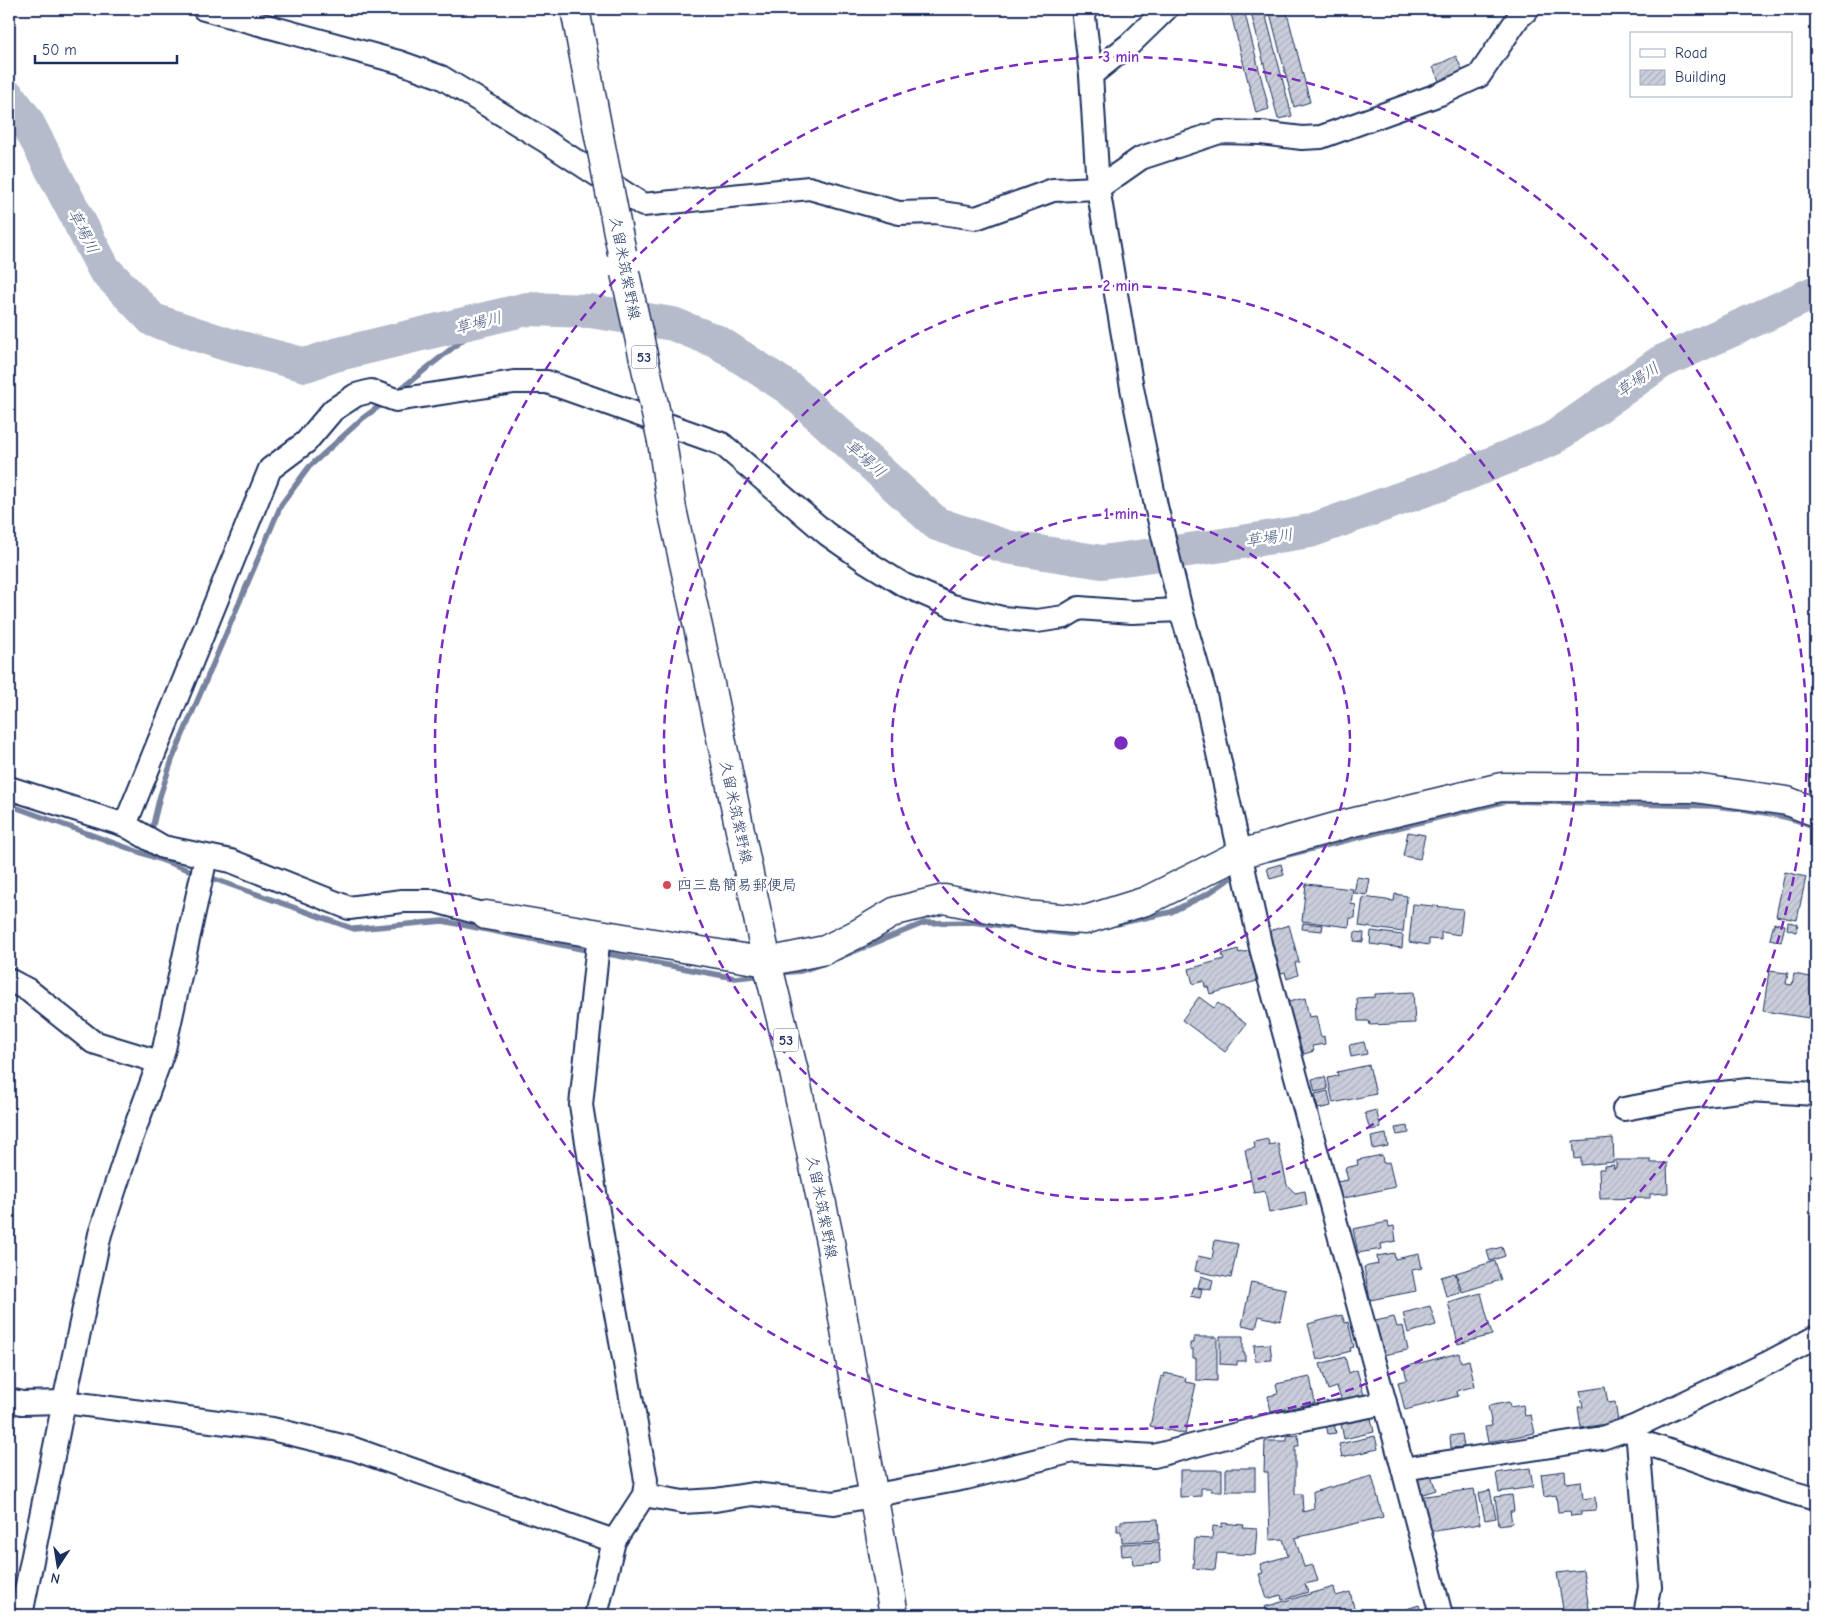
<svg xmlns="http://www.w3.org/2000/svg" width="1825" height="1624" font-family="'Comic Neue','Klee One',sans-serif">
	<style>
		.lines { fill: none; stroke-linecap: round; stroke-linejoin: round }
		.stream { stroke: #77839f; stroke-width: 5.5 }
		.river { stroke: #b5bbca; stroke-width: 34 }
		.building { fill: url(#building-hatch); stroke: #1b2f5e }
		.minor-casing { stroke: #1b2f5e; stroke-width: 26 }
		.tertiary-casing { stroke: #1b2f5e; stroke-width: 31 }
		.primary-casing { stroke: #1b2f5e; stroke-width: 31 }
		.minor { stroke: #fff; stroke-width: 22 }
		.tertiary { stroke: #fff; stroke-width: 28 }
		.primary { stroke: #fff; stroke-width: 28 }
		.primary-bridge-casing { stroke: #1b2f5e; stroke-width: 31; stroke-linecap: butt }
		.primary-bridge { stroke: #fff; stroke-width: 28 }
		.ring { fill: none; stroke: #7b2cbf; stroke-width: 2.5; stroke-dasharray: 9 6 }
		.poi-dot { fill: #d1495b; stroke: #fff; stroke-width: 2 }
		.labels { text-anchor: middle; stroke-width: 5; stroke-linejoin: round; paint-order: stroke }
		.shield { fill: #fff; stroke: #5f6d8e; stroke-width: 1 }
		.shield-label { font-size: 14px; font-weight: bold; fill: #1b2f5e }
		.street-label { font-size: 15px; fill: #1b2f5e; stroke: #fff }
		.poi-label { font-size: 15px; fill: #1b2f5e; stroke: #fff; text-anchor: start }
		.water-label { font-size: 16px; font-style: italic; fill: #49597e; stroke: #fff }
		.centre { fill: #7b2cbf; stroke: #fff; stroke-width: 2.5 }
		.ring-label { font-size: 15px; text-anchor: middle; font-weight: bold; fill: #7b2cbf; stroke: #fff; stroke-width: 5; stroke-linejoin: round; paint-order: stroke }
	</style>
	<defs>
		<pattern id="building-hatch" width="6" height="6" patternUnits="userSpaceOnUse" patternTransform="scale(1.25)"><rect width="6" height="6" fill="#caceda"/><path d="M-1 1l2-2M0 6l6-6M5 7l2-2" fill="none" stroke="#adb1be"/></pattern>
	</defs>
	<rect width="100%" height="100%" fill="#fff"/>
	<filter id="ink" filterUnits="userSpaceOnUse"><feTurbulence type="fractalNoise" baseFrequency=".02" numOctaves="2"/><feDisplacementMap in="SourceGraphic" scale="10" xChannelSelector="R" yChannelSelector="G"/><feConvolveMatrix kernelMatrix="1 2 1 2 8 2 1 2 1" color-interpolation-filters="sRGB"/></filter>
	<g filter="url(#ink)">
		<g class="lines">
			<g class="stream">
				<polyline points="398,391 489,319"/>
				<polyline points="9,805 197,873"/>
				<polyline points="151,833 160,796 172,760 281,505 309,467 363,418 385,402"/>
				<path d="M1271 859 1506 801 1714 806C1748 809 1784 814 1816 827"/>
				<polyline points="206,876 354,929 443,921 591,951"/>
				<polyline points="1117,924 1171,912 1209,893 1238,873"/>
				<polyline points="603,953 735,978 764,975"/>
				<polyline points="838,958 924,923 972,922 1070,934 1083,931"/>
				<polyline points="778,973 801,971 822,964"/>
			</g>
			<polyline class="river" points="9,97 25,118 104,269 153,320 226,344 306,365 335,355 405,338 527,309 590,311 673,324 718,342 790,389 937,524 1007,547 1102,562 1210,547 1310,531 1444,483 1552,439 1661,362 1816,292"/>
		</g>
		<g class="building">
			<polygon points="1250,9 1264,9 1292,116 1278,119"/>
			<polygon points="1269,9 1286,9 1310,102 1294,107"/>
			<polygon points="1244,10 1269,109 1256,113 1231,14"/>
			<polygon points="1456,56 1463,72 1440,83 1433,67"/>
			<polygon points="1408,832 1425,835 1420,859 1403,856"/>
			<polygon points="1281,864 1284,875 1270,879 1267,868"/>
			<polygon points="1785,872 1806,877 1797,920 1776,916"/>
			<polygon points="1357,877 1370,879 1367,895 1354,893"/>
			<polygon points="1306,884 1353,889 1351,904 1356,905 1355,918 1350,918 1349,927 1302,921"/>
			<polygon points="1395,894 1407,896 1403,932 1359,926 1363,897 1394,901"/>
			<polygon points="1413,904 1463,909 1460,935 1441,932 1441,940 1429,939 1429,945 1409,942"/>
			<polygon points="1788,922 1798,924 1796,932 1787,929"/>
			<polygon points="1303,923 1323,925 1322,931 1302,929"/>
			<polygon points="1774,923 1785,925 1781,942 1770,939"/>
			<polygon points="1289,925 1299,962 1295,963 1298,975 1287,979 1285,972 1281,973 1269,931"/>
			<polygon points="1371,931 1403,935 1402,948 1370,944"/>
			<polygon points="1355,932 1364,933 1363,942 1354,941"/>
			<polygon points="1238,949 1239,953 1249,951 1257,981 1210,994 1208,987 1205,987 1204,981 1193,984 1189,969 1224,959 1222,954"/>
			<polygon points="1769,971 1788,973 1786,984 1792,985 1794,974 1816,978 1809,1018 1763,1011"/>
			<polygon points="1413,992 1415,1023 1370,1025 1369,1021 1358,1021 1357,998 1375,997 1375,994"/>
			<polygon points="1199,997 1214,1008 1218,1003 1246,1024 1225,1052 1182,1020"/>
			<polygon points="1305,998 1309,1017 1316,1016 1321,1037 1324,1036 1325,1044 1312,1046 1314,1051 1304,1054 1302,1048 1299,1049 1288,1002"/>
			<polygon points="1364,1042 1367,1054 1351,1057 1349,1045"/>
			<polygon points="1369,1065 1376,1094 1333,1103 1328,1078 1338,1076 1337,1072"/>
			<polygon points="1325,1077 1328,1089 1315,1092 1312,1079"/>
			<polygon points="1328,1091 1331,1106 1318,1109 1315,1094"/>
			<polygon points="1376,1110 1381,1128 1370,1130 1365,1113"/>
			<polygon points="1408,1126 1409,1133 1397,1135 1395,1128"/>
			<polygon points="1386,1134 1388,1146 1373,1149 1371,1137"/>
			<polygon points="1613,1138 1614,1162 1581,1165 1581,1158 1575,1159 1573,1141"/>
			<polygon points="1268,1139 1269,1145 1278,1143 1287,1185 1295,1193 1305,1191 1307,1205 1269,1213 1265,1191 1254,1193 1245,1150 1255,1148 1254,1142"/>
			<polygon points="1382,1155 1383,1163 1389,1162 1395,1187 1340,1199 1336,1182 1348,1180 1345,1168 1358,1165 1357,1160"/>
			<polygon points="1616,1160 1651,1160 1651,1163 1667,1163 1668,1193 1650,1194 1650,1198 1600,1199 1599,1169 1604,1169 1604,1166 1614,1165 1613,1168 1616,1168"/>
			<polygon points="1388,1222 1389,1227 1394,1226 1396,1241 1381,1244 1382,1249 1358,1253 1353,1229"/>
			<polygon points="1215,1240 1238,1244 1231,1278 1195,1271 1198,1256 1212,1259"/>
			<polygon points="1502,1247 1505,1256 1490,1261 1487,1251"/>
			<polygon points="1394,1253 1395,1259 1419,1254 1422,1268 1412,1270 1416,1291 1370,1300 1364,1267 1378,1264 1377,1256"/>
			<polygon points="1495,1261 1501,1280 1462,1292 1456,1273"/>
			<polygon points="1455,1273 1460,1292 1446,1296 1441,1277"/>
			<polygon points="1201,1276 1213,1280 1211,1290 1198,1287"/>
			<polygon points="1251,1282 1286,1289 1280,1321 1259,1316 1256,1328 1242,1325"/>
			<polygon points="1193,1287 1202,1289 1200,1298 1190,1296"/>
			<polygon points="1481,1293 1492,1335 1458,1344 1448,1302"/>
			<polygon points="1430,1306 1436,1325 1408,1333 1403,1313"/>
			<polygon points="1342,1315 1345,1323 1348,1322 1354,1347 1350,1348 1351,1351 1317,1360 1308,1324"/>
			<polygon points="1394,1317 1397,1327 1403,1326 1408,1350 1383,1355 1375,1321"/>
			<polygon points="1220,1336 1243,1336 1243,1353 1245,1353 1245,1361 1237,1361 1237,1365 1220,1364"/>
			<polygon points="1194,1337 1217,1337 1217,1381 1196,1380 1196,1358 1193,1358 1193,1349 1190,1349 1190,1343 1194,1343"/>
			<polygon points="1270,1344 1272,1360 1255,1361 1254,1345"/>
			<polygon points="1459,1353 1461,1362 1469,1360 1475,1386 1457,1391 1458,1396 1405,1410 1398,1382 1407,1380 1404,1367"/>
			<polygon points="1345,1357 1349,1373 1357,1370 1364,1395 1342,1401 1337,1387 1328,1390 1320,1364"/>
			<polygon points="1165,1373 1186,1378 1185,1382 1196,1384 1185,1434 1150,1426 1161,1376 1164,1377"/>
			<polygon points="1310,1377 1315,1403 1271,1412 1268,1396 1278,1394 1276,1384"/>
			<polygon points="1605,1387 1608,1403 1615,1402 1618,1422 1581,1428 1578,1407 1583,1407 1580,1391"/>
			<polygon points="1509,1402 1510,1407 1523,1405 1525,1416 1531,1415 1535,1433 1488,1442 1485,1427 1492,1426 1488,1406"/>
			<polygon points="1371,1418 1374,1432 1344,1439 1341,1424"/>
			<polygon points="1334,1423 1336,1433 1328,1434 1326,1424"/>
			<polygon points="1462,1434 1464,1447 1451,1448 1450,1436"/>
			<polygon points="1298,1435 1299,1446 1295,1446 1295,1494 1302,1494 1303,1512 1314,1509 1313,1492 1372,1476 1383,1517 1295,1538 1304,1567 1313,1565 1318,1581 1305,1584 1308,1592 1282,1600 1281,1595 1267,1599 1259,1574 1263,1573 1260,1564 1288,1556 1283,1539 1270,1540 1268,1472 1264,1472 1265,1441 1287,1441 1287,1436"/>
			<polygon points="1375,1436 1378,1449 1342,1457 1339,1444"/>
			<rect x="1226" y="1468" width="29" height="23"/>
			<polygon points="1530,1468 1533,1487 1499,1492 1496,1473"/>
			<polygon points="1180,1470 1222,1470 1222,1491 1211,1491 1211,1488 1201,1488 1201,1496 1180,1497"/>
			<polygon points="1565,1471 1566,1483 1581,1481 1583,1499 1595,1497 1596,1510 1581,1511 1581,1515 1571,1516 1570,1511 1558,1512 1556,1495 1544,1497 1541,1474"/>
			<polygon points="1430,1472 1436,1490 1417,1496 1411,1477"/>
			<polygon points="1474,1489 1480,1524 1428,1532 1419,1497"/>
			<polygon points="1490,1490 1496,1518 1485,1520 1479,1493"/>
			<polygon points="1512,1495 1514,1511 1510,1511 1512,1523 1499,1525 1495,1497"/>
			<polygon points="1158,1519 1159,1540 1122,1542 1121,1531 1117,1531 1117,1524 1121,1524 1121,1521"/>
			<polygon points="1222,1523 1244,1525 1243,1528 1257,1529 1255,1555 1217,1553 1215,1570 1193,1568 1195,1538 1212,1539 1213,1526 1222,1527"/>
			<polygon points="1159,1542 1160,1563 1133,1565 1132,1555 1122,1556 1121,1544"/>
			<polygon points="1583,1570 1590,1615 1564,1615 1557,1573"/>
			<polygon points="1334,1587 1336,1596 1350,1592 1356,1615 1267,1615 1264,1607"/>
			<polygon points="1419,1605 1422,1615 1398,1615 1397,1612"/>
			<polygon points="1151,1608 1152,1614 1161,1613 1161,1615 1132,1615 1132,1609"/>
		</g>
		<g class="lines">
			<defs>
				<g id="minor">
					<polyline points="204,9 399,62 441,77 544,140 643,205 809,188 899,213 935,212 976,218 1053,190 1098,188 1141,158 1220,132 1261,133 1302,138 1321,137 1440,94 1479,76 1518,18 1528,9"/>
					<polyline points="1083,9 1091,75 1098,188 1132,388 1156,506 1181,610 1204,690 1261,948 1403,1469 1441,1615"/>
					<polyline points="1091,75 1130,44 1166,9"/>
					<polyline points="9,788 125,825 163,847 231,861 349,908 402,901 435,901 486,915"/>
					<polyline points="125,825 270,469 306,442 333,410 356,395 371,391 396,400 514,382 547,382 722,444 827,534 867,562 904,585 952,606 1002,618 1037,621 1064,617 1079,608 1132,612 1181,610"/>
					<polyline points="9,980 28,990 93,1042 159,1062"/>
					<polyline points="1624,1109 1688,1097 1748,1090 1816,1094"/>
					<polyline points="9,1400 22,1403 64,1402 272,1429 354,1449 614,1541"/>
					<polyline points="1634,1427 1638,1441 1650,1587 1645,1615"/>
					<path d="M1638 1441C1698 1459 1755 1484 1816 1499"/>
					<polyline points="1403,1469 1602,1438 1634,1427 1770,1362 1816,1337"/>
					<polyline points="644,1495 683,1502 715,1500 753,1494 834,1503 966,1478 1073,1451 1154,1456 1268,1426 1385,1403"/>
					<polyline points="21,1615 64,1402 100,1234 131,1139 164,1049 206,857"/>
					<polyline points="596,1615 614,1541 644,1495 646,1480 603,1242 581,1105 599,934"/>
				</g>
				<polyline id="tertiary" points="486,915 767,962 825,950 859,933 896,911 944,899 1024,915 1085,920 1146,901 1240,854 1346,824 1501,787 1694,788 1787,801 1816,812"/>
				<g id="primary">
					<polyline points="575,9 599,136"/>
					<polyline points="662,441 672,509 702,645 767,962 794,1072 830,1242 894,1615"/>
				</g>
			</defs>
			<use href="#minor" class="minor-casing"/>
			<use href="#tertiary" class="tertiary-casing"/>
			<use href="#primary" class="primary-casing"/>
			<use href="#minor" class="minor"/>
			<use href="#tertiary" class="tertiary"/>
			<use href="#primary" class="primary"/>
			<defs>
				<g id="primary-bridge">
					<polyline points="599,136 622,253"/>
					<polyline points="625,273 662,441"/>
				</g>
			</defs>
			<use href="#primary-bridge" class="primary-bridge-casing"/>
			<use href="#primary-bridge" class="primary-bridge"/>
		</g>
	</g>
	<g class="ring">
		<circle cx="1121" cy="743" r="229"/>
		<circle cx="1121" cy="743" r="457"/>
		<circle cx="1121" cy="743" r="686"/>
	</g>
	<circle class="poi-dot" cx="667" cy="885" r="5"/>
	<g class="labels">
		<g class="shield">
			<rect x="631.5" y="345.5" width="25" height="23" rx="4"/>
			<rect x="773.5" y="1028.5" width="25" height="23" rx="4"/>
		</g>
		<g class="shield-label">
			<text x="644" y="362">53</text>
			<text x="786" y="1045">53</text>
		</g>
		<g class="street-label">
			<text transform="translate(625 268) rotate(79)" y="5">久留米筑紫野線</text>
			<text transform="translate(736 812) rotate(78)" y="5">久留米筑紫野線</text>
			<text transform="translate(822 1207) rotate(79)" y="5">久留米筑紫野線</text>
		</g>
		<g class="poi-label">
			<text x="677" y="890">四三島簡易郵便局</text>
		</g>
		<g class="water-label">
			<text transform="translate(84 231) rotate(63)" y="6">草場川</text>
			<text transform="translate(478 322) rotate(-14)" y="6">草場川</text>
			<text transform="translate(1637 379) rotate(-34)" y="6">草場川</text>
			<text transform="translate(866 458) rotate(42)" y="6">草場川</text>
			<text transform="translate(1269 537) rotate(-8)" y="6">草場川</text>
		</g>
	</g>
	<circle cx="1121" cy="743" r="8" class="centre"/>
	<g class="ring-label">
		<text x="1121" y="62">3 min</text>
		<text x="1121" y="291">2 min</text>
		<text x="1121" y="519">1 min</text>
	</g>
	<rect width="1825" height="1624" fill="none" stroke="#fff" stroke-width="30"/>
	<rect x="15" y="15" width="1795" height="1594" fill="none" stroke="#1b2f5e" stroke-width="2" filter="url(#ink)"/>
	<rect x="1630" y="32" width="162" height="65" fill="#ffffff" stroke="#a4acbf"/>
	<rect x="1640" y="49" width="25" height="8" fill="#ffffff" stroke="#a4acbf"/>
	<text x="1675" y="58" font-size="15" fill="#1b2f5e">Road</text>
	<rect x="1640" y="70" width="25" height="15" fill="url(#building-hatch)" stroke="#a4acbf"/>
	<text x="1675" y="82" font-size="15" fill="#1b2f5e">Building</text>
	<g transform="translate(58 1566) rotate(192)" stroke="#ffffff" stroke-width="4" paint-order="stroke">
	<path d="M0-4L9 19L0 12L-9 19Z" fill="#1b2f5e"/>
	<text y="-8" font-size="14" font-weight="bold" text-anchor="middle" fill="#1b2f5e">N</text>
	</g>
	<path d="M35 55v8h142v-8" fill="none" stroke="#1b2f5e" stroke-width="2.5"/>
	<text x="42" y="55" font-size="15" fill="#1b2f5e" stroke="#ffffff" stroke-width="4" paint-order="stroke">50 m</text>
</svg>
